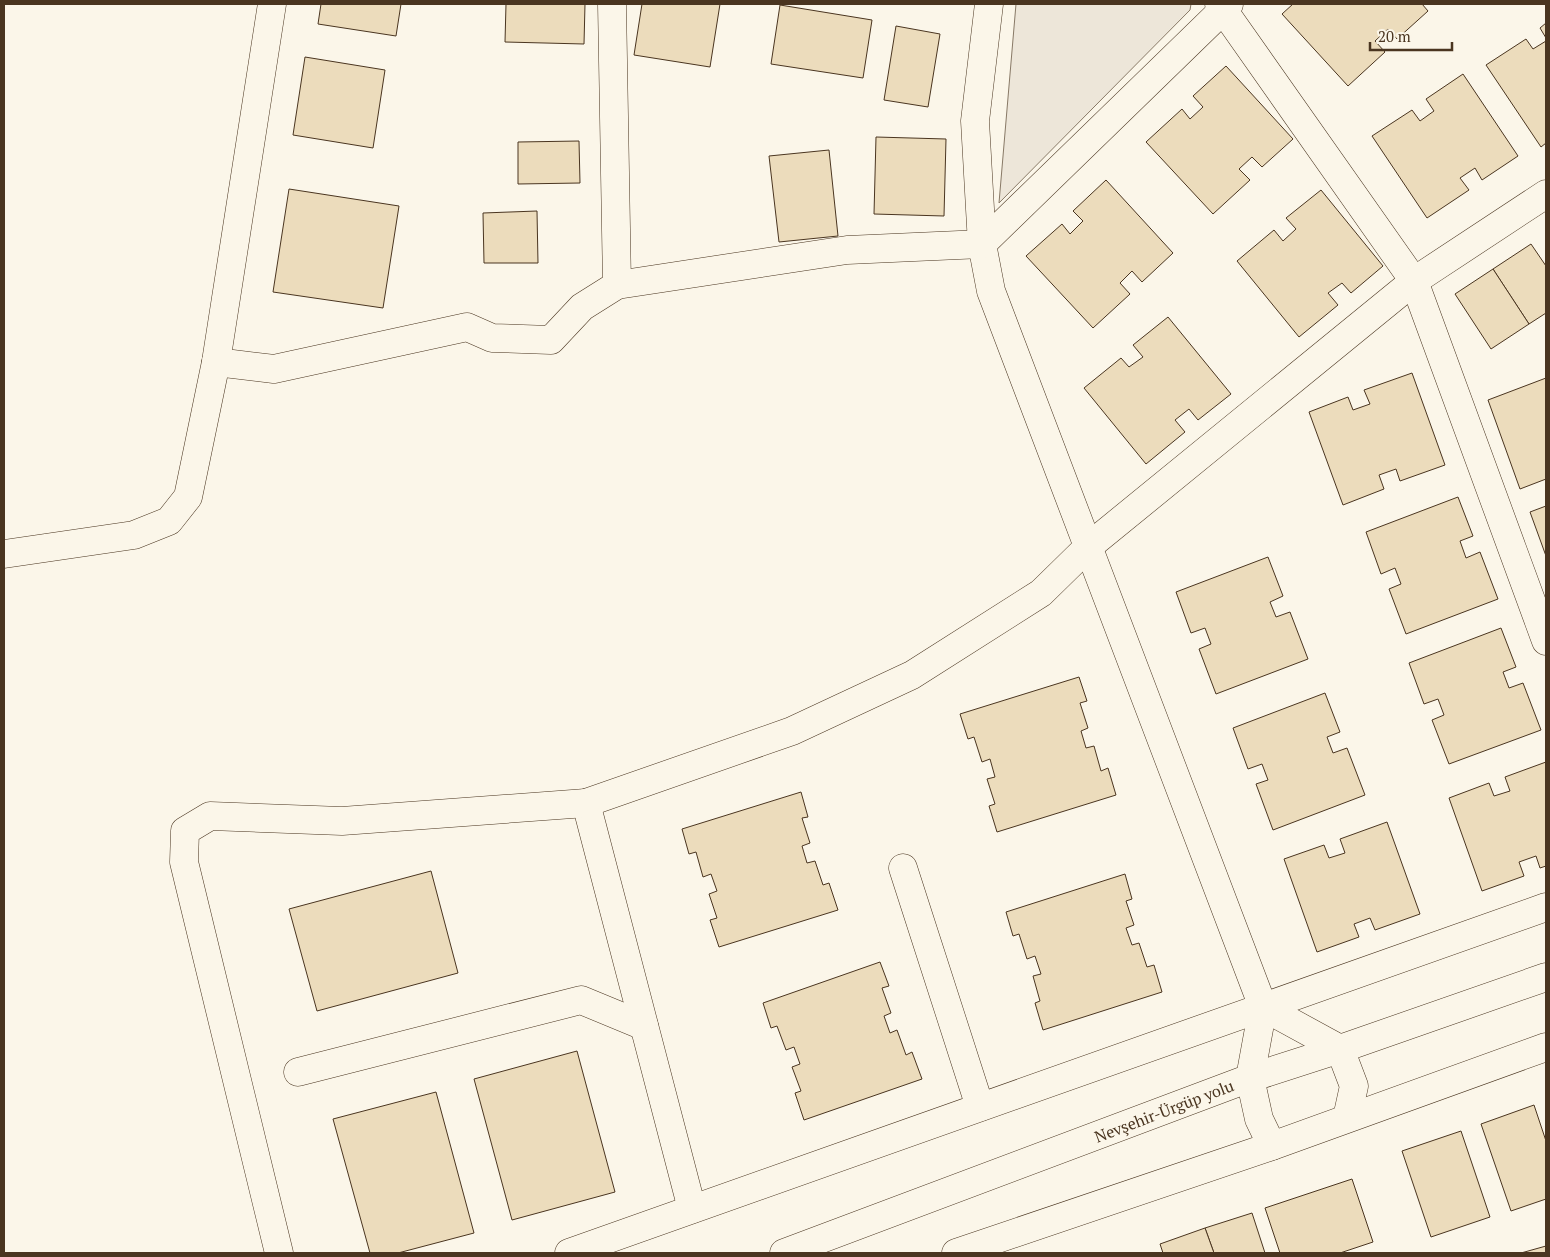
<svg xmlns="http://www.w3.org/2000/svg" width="1550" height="1257" font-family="'PT Serif',serif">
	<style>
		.green { fill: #ede6d9; stroke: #887966 }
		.building { fill: #ecdcbc; stroke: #4a3520 }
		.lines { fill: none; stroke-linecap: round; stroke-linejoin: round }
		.minor-casing { stroke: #4a3520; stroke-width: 29 }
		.highway-casing { stroke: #4a3520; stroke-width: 29 }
		.minor { stroke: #fbf6e9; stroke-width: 28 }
		.highway { stroke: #fbf6e9; stroke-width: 28 }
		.labels { text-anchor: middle; stroke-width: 4; stroke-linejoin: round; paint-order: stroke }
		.street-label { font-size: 16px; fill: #4a3520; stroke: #fbf6e9 }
	</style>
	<rect width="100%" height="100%" fill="#fbf6e9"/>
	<polygon class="green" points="1016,4 1191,4 1190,10 999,203"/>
	<g class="building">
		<polygon points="321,4 401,4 396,36 318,24"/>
		<polygon points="506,4 585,4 584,44 505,42"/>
		<polygon points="642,4 720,4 710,67 634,55"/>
		<polygon points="1293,4 1422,4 1428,11 1397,39 1388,29 1375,41 1385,52 1348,86 1282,14"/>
		<polygon points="780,5 872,20 863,78 771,64"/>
		<polygon points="1546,23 1546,38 1540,28"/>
		<polygon points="896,26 940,34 928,107 884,100"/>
		<polygon points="1526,39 1533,49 1546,41 1546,143 1541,147 1486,65"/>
		<polygon points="305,57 385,70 373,148 293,135"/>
		<polygon points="1226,66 1293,139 1262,167 1252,157 1239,169 1250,180 1213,214 1146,142 1182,109 1190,119 1203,107 1193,96"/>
		<polygon points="1463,74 1518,156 1482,180 1475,168 1460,178 1469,190 1427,218 1372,136 1412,110 1420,121 1434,111 1426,99"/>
		<polygon points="876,137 946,139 944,216 874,214"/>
		<polygon points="579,141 580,183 518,184 518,142"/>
		<polygon points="829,150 838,236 779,242 769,156"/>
		<polygon points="1106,180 1173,253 1142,282 1132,271 1120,283 1130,294 1093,328 1026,256 1062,224 1070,234 1083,221 1073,211"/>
		<polygon points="289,189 399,206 383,308 273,292"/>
		<polygon points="1321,190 1383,266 1351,293 1342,283 1328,293 1338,305 1299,337 1237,261 1274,230 1283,241 1296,229 1286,218"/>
		<polygon points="537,211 538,263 484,263 483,213"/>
		<polygon points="1531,244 1546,266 1546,313 1529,324 1493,269"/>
		<polygon points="1493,269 1529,324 1491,349 1455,294"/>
		<polygon points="1168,317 1231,394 1198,420 1189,409 1175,420 1185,432 1146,464 1084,388 1121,358 1129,367 1143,357 1133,345"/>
		<polygon points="1412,373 1445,465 1400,481 1396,469 1379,475 1384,489 1343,505 1309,412 1348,397 1353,410 1370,404 1364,390"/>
		<polygon points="1546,378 1546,479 1520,489 1488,400"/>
		<polygon points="1458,497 1473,536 1460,541 1466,558 1480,552 1498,599 1406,634 1389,589 1401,584 1395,568 1381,574 1366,532"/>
		<polygon points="1546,506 1546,556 1530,512"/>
		<polygon points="1268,557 1283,596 1270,602 1276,617 1290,612 1308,659 1216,694 1199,649 1211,644 1205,628 1191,633 1176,592"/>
		<polygon points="1501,628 1516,667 1503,672 1509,688 1523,683 1541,730 1449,764 1432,720 1444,715 1438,699 1424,704 1409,663"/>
		<polygon points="1079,677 1087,701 1080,703 1088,728 1081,731 1086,748 1094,746 1101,771 1108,768 1116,795 997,832 989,806 995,804 987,779 995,777 990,759 982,762 974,737 968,739 960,714"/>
		<polygon points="1325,693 1340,732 1327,737 1333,753 1347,748 1365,795 1273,830 1256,784 1268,780 1262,764 1248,769 1233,728"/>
		<polygon points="1546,762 1546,866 1540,868 1536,856 1519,862 1524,876 1482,891 1449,798 1489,783 1494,796 1510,791 1505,777"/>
		<polygon points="801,792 808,817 802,818 810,843 802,846 807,863 815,861 823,885 829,883 838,910 719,947 710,920 717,918 709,894 717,891 711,874 703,877 696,852 689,854 682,829"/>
		<polygon points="1387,822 1420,914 1375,930 1370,918 1354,924 1359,937 1317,952 1284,859 1324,845 1329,858 1345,853 1340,839"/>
		<polygon points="431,871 458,973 317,1011 289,909"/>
		<polygon points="1125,874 1132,899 1126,901 1134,925 1126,928 1132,945 1139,943 1147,967 1154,965 1162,992 1043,1030 1035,1003 1040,1001 1033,976 1041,974 1035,956 1027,959 1019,934 1013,936 1006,912"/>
		<polygon points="880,962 889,986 882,988 891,1013 884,1016 890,1033 897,1030 906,1055 912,1052 922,1079 804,1120 795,1093 801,1091 792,1067 800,1064 794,1047 786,1050 777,1026 771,1028 763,1003"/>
		<polygon points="577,1051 615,1192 512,1220 474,1079"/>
		<polygon points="436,1092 474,1233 398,1253 370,1253 333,1119"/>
		<polygon points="1534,1105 1546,1141 1546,1199 1511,1211 1481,1124"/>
		<polygon points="1461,1131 1490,1217 1431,1237 1402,1151"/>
		<polygon points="1352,1179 1373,1242 1340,1253 1280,1253 1265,1208"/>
		<polygon points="1252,1213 1265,1253 1214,1253 1205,1228"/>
		<polygon points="1205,1228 1214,1253 1163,1253 1160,1244"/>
		<polygon points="1546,1246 1546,1253 1521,1253"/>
	</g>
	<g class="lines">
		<defs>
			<g id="minor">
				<polyline points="612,4 617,285"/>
				<polyline points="989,4 975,121 982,244 991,291 1263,1007 1250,1078 1259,1119 1272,1146"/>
				<polyline points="1219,4 1414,281 1546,641"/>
				<polyline points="216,362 274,369 467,327 492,338 551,340 582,307 617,285 847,250 982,244 1229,4"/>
				<polyline points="4,554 134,535 169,521 188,497 216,362 272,4"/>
				<polyline points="903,868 980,1107"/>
				<polyline points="1263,1007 1340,1049 1354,1086 1347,1118"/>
				<polyline points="298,1072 581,1000 644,1026"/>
				<polyline points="692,1209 586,803 792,731 912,675 1041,593 1088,547 1414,281 1546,194"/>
				<polyline points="279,1253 184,862 185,831 210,816 342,821 586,803"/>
				<polyline points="569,1253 1546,907"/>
			</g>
			<g id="highway">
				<polyline points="784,1253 1250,1078 1340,1049 1546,977"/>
				<polyline points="956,1253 1272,1146 1546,1047"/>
			</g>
		</defs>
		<use href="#minor" class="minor-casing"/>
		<use href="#highway" class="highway-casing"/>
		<use href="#minor" class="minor"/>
		<use href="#highway" class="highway"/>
	</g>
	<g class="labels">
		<g class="street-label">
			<text transform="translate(1164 1111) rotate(-21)" y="6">Nevşehir-Ürgüp yolu</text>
		</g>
	</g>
	<rect width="1550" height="1257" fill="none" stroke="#4a3520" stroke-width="10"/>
	<path d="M1370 42v8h82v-8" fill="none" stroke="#4a3520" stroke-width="2.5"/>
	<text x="1378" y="42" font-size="15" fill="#4a3520" stroke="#fbf6e9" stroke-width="4" paint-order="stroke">20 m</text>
</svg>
